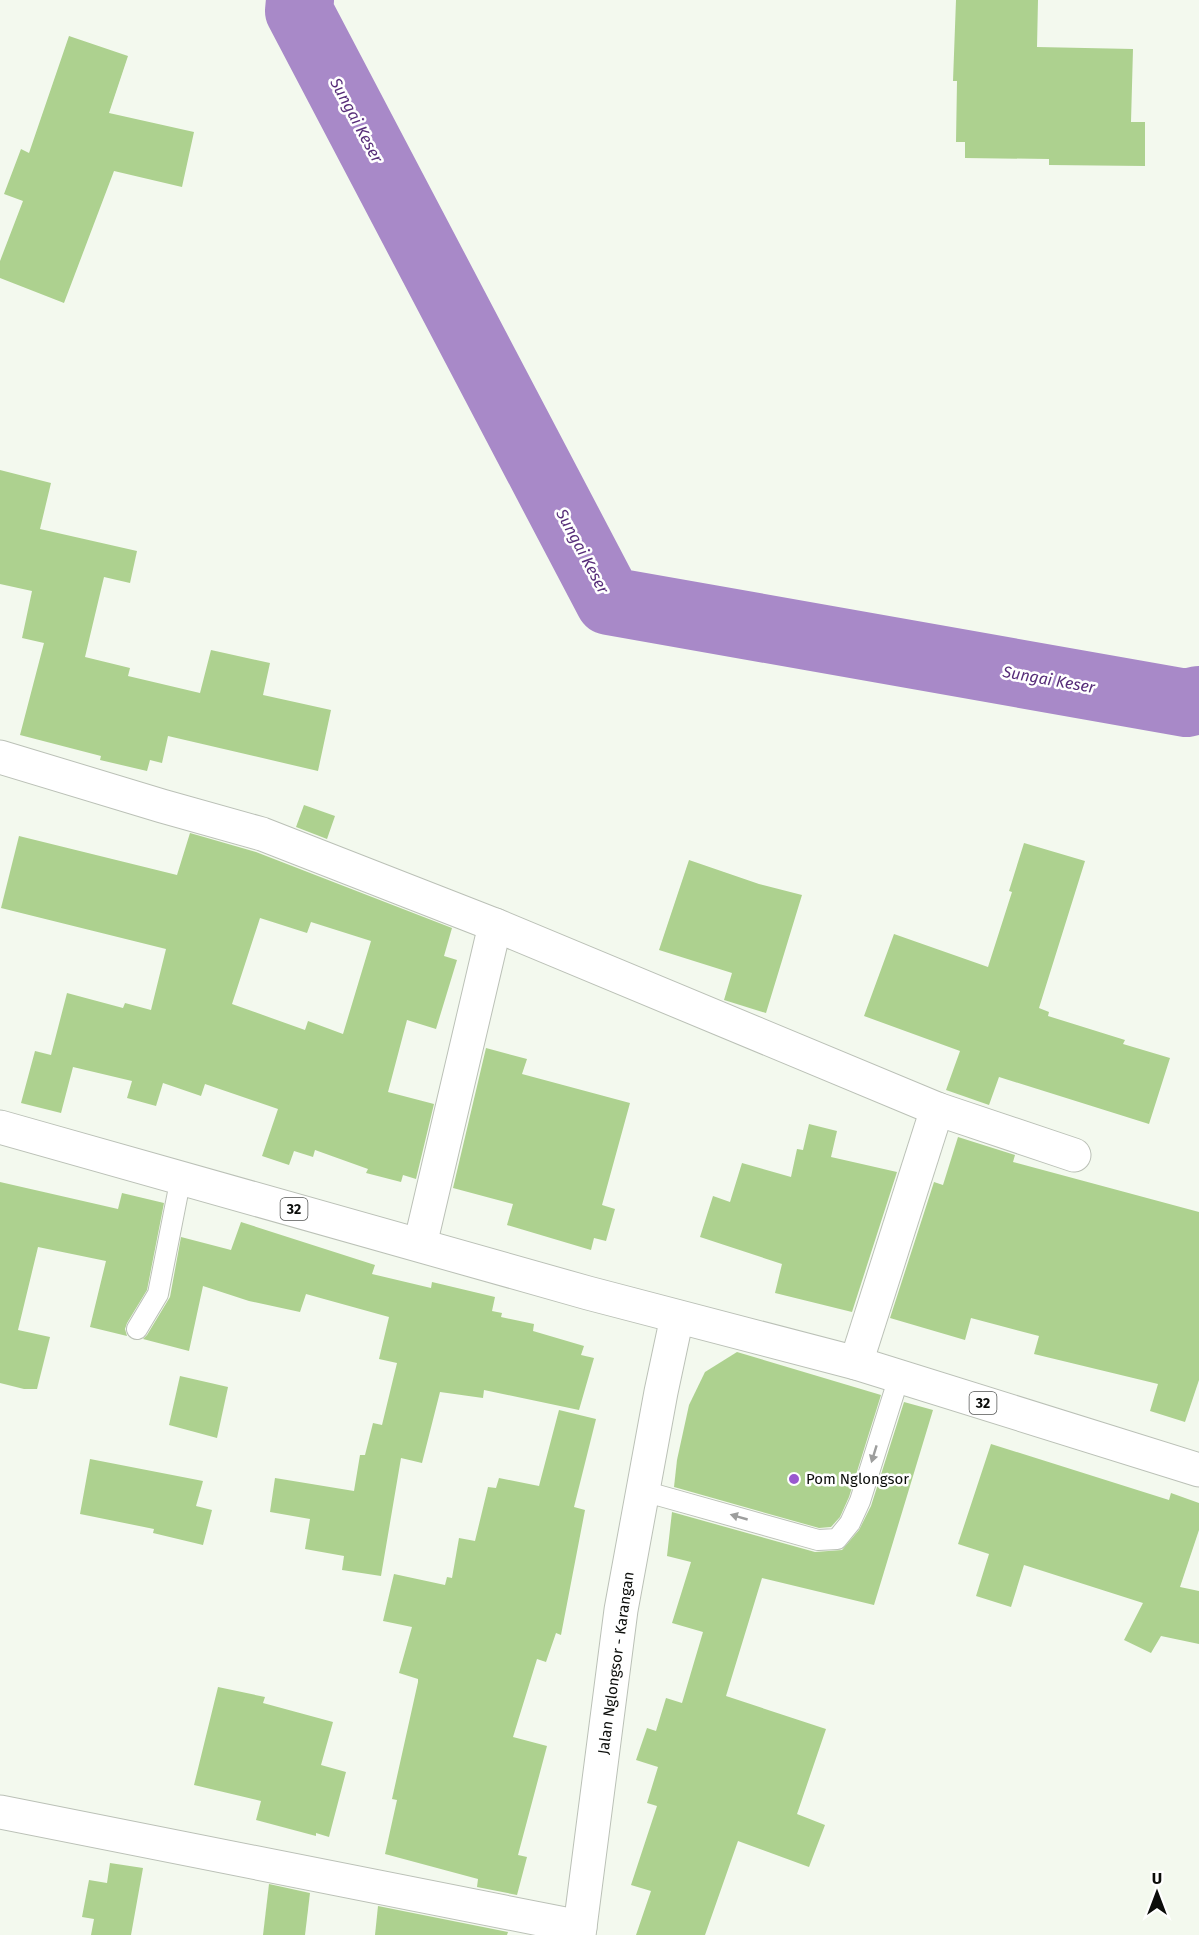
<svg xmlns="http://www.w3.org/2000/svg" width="1199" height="1935" font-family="'Fira Sans',sans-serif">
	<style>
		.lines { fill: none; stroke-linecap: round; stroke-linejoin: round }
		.river { stroke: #a889c8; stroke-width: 68 }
		.building { fill: #add18f; fill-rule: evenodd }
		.service-casing { stroke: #bbc1b7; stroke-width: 22 }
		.minor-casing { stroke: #bbc1b7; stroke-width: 35 }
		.trunk-casing { stroke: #bbc1b7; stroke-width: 35 }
		.service { stroke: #fff; stroke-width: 20 }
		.minor { stroke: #fff; stroke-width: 33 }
		.trunk { stroke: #fff; stroke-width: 33 }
		.oneway { fill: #9d9e9d }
		.poi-dot { fill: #9959cf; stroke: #fff; stroke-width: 2 }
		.labels { text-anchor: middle; stroke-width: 5; stroke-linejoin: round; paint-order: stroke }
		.shield { fill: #fff; stroke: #545654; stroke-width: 1.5 }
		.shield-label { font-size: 14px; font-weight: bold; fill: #0b0d0a }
		.poi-label { font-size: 15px; fill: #0b0d0a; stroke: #fff; text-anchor: start }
		.street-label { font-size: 15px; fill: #0b0d0a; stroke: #fff }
		.water-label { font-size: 16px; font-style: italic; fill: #572d79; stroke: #fff }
	</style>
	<rect width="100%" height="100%" fill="#f3f9ee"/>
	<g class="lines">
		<polyline class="river" points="300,0 299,11 609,601 1186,703 1199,700"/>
	</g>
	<g class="building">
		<polygon points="956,0 1038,0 1037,47 1133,49 1131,122 1145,122 1145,166 1049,165 1049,159 965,158 965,142 956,142 957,81 953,81"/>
		<polygon points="69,36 128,56 109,113 194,132 182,187 114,171 64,303 0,278 0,261 23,201 4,194 21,149 29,153"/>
		<polygon points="0,470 51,483 40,529 137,551 130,583 104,577 85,657 130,668 128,676 200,693 211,650 270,663 263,695 331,710 318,771 168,736 162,763 150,760 147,771 100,760 101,756 20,735 44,643 22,638 32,591 0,584"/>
		<polygon points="304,805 335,816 327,839 296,827"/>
		<path d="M190 833 256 852 452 928 444 956 457 960 436 1029 407 1020 388 1092 434 1104 416 1179 403 1175 401 1182 366 1173 368 1169 315 1150 313 1157 294 1151 289 1165 262 1156 278 1109 205 1084 201 1096 163 1083 156 1106 127 1098 132 1081 73 1067 61 1113 21 1103 35 1051 51 1055 67 993 123 1008 125 1003 151 1010 166 949 1 908 19 836 177 875ZM260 918 307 933 311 922 371 941 343 1034 308 1021 305 1030 232 1004Z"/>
		<polygon points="1024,843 1085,861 1039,1008 1049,1012 1048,1016 1125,1040 1123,1044 1170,1058 1149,1124 999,1077 989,1105 946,1090 960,1051 864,1016 894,934 988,967 1012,892 1009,891"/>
		<polygon points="689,860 759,884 802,895 766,1013 724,1000 732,973 659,950"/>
		<polygon points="486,1048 527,1059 522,1074 630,1103 602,1205 615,1209 606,1241 594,1238 591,1250 507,1225 513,1204 453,1188"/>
		<polygon points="809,1124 837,1131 831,1157 897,1172 852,1312 775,1293 782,1264 700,1237 713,1196 730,1202 742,1163 791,1177 797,1149 803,1150"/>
		<polygon points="958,1137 1015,1155 1013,1162 1199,1212 1199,1380 1185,1422 1150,1411 1158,1384 1034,1354 1039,1336 971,1318 965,1340 890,1318 934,1182 943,1185"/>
		<polygon points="0,1182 118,1209 122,1193 164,1203 147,1290 127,1323 125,1329 127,1336 90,1327 106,1261 38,1247 18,1330 50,1337 37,1389 24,1389 0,1383"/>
		<polygon points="241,1222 375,1265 372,1274 431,1288 432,1282 495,1297 492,1311 502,1313 501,1317 534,1324 533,1331 584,1346 581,1355 594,1358 579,1410 484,1390 483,1398 440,1392 422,1463 401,1458 381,1576 342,1570 344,1556 305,1549 310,1519 270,1512 275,1478 354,1491 360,1455 365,1455 373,1423 382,1425 397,1363 379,1359 389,1317 306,1294 300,1312 249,1301 203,1286 189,1351 143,1339 147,1335 170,1297 181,1237 231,1250"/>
		<polygon points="737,1352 881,1395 849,1497 840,1517 831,1527 819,1528 674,1487 677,1460 689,1405 705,1372"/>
		<polygon points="180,1376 228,1387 217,1438 169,1425"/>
		<polygon points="904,1402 933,1410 874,1605 762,1578 726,1696 826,1729 797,1814 825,1825 809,1867 738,1841 705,1935 636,1935 651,1891 631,1885 657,1806 647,1803 658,1767 636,1760 647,1728 656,1731 666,1698 682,1703 703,1632 672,1623 691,1562 667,1556 672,1512 815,1552 842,1550 859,1530 871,1506"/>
		<polygon points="559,1410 596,1419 574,1507 585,1510 561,1635 556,1633 546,1662 537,1659 513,1737 547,1746 518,1855 527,1857 517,1895 477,1887 478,1879 385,1854 397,1800 392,1799 418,1682 418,1679 399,1673 412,1627 383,1621 394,1574 445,1585 447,1577 452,1578 459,1538 475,1541 488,1487 496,1488 499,1478 539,1486"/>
		<polygon points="991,1444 1169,1500 1171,1493 1199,1503 1199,1530 1180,1587 1199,1591 1199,1644 1161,1636 1151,1653 1124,1640 1143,1603 1024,1565 1011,1607 976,1596 989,1554 958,1544"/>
		<polygon points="90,1459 203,1481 196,1506 212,1510 203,1545 153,1533 154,1529 80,1514"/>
		<polygon points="218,1687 265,1697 263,1703 333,1722 321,1765 346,1772 329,1837 316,1833 316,1836 256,1820 261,1801 194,1785"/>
		<polygon points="110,1863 143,1868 131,1935 91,1935 94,1919 82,1917 89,1880 107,1883"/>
		<polygon points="269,1884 310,1893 305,1935 263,1935"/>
		<polygon points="378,1906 508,1932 507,1935 375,1935"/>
	</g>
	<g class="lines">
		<defs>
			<g id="service">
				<polyline points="137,1329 158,1294 181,1177"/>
				<polyline points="643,1491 818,1540 837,1539 850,1523 860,1501 899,1377"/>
			</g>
			<g id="minor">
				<polyline points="0,757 162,806 262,834 495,925 420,1245"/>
				<polyline points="495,925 937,1109 1074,1155"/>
				<polyline points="856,1363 937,1109"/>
				<polyline points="0,1812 580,1927"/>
			</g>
			<g id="trunk">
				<polyline points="0,1127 588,1293 856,1363 1199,1470"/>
				<polyline points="579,1935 621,1610 661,1392 677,1317"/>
			</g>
		</defs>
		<use href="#service" class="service-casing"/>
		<use href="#minor" class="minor-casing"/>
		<use href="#trunk" class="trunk-casing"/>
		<use href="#service" class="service"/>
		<use href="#minor" class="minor"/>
		<use href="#trunk" class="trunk"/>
	</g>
	<defs><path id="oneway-solid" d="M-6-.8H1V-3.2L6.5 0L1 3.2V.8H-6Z" transform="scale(1.5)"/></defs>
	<g class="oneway">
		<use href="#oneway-solid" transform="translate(874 1454) rotate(107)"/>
		<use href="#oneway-solid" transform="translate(739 1517) rotate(-164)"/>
	</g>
	<circle class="poi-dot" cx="794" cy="1479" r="6"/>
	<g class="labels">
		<g class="shield">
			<rect x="280.5" y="1198" width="27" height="22" rx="4.5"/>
			<rect x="969.5" y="1392" width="27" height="22" rx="4.5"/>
		</g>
		<g class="shield-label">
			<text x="294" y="1214">32</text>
			<text x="983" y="1408">32</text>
		</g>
		<g class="poi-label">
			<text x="806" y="1484">Pom Nglongsor</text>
		</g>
		<g class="street-label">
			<text transform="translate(616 1663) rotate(-82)" y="5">Jalan Nglongsor - Karangan</text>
		</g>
		<g class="water-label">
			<text transform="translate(357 120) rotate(62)" y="6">Sungai Keser</text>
			<text transform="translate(583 551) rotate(62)" y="6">Sungai Keser</text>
			<text transform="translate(1049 679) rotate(10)" y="6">Sungai Keser</text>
		</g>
	</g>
	<g transform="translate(1157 1893)" stroke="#ffffff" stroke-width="4.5" paint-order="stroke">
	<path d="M0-4.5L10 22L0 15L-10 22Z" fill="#0b0d0a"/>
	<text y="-9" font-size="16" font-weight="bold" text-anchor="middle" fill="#0b0d0a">U</text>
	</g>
</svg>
